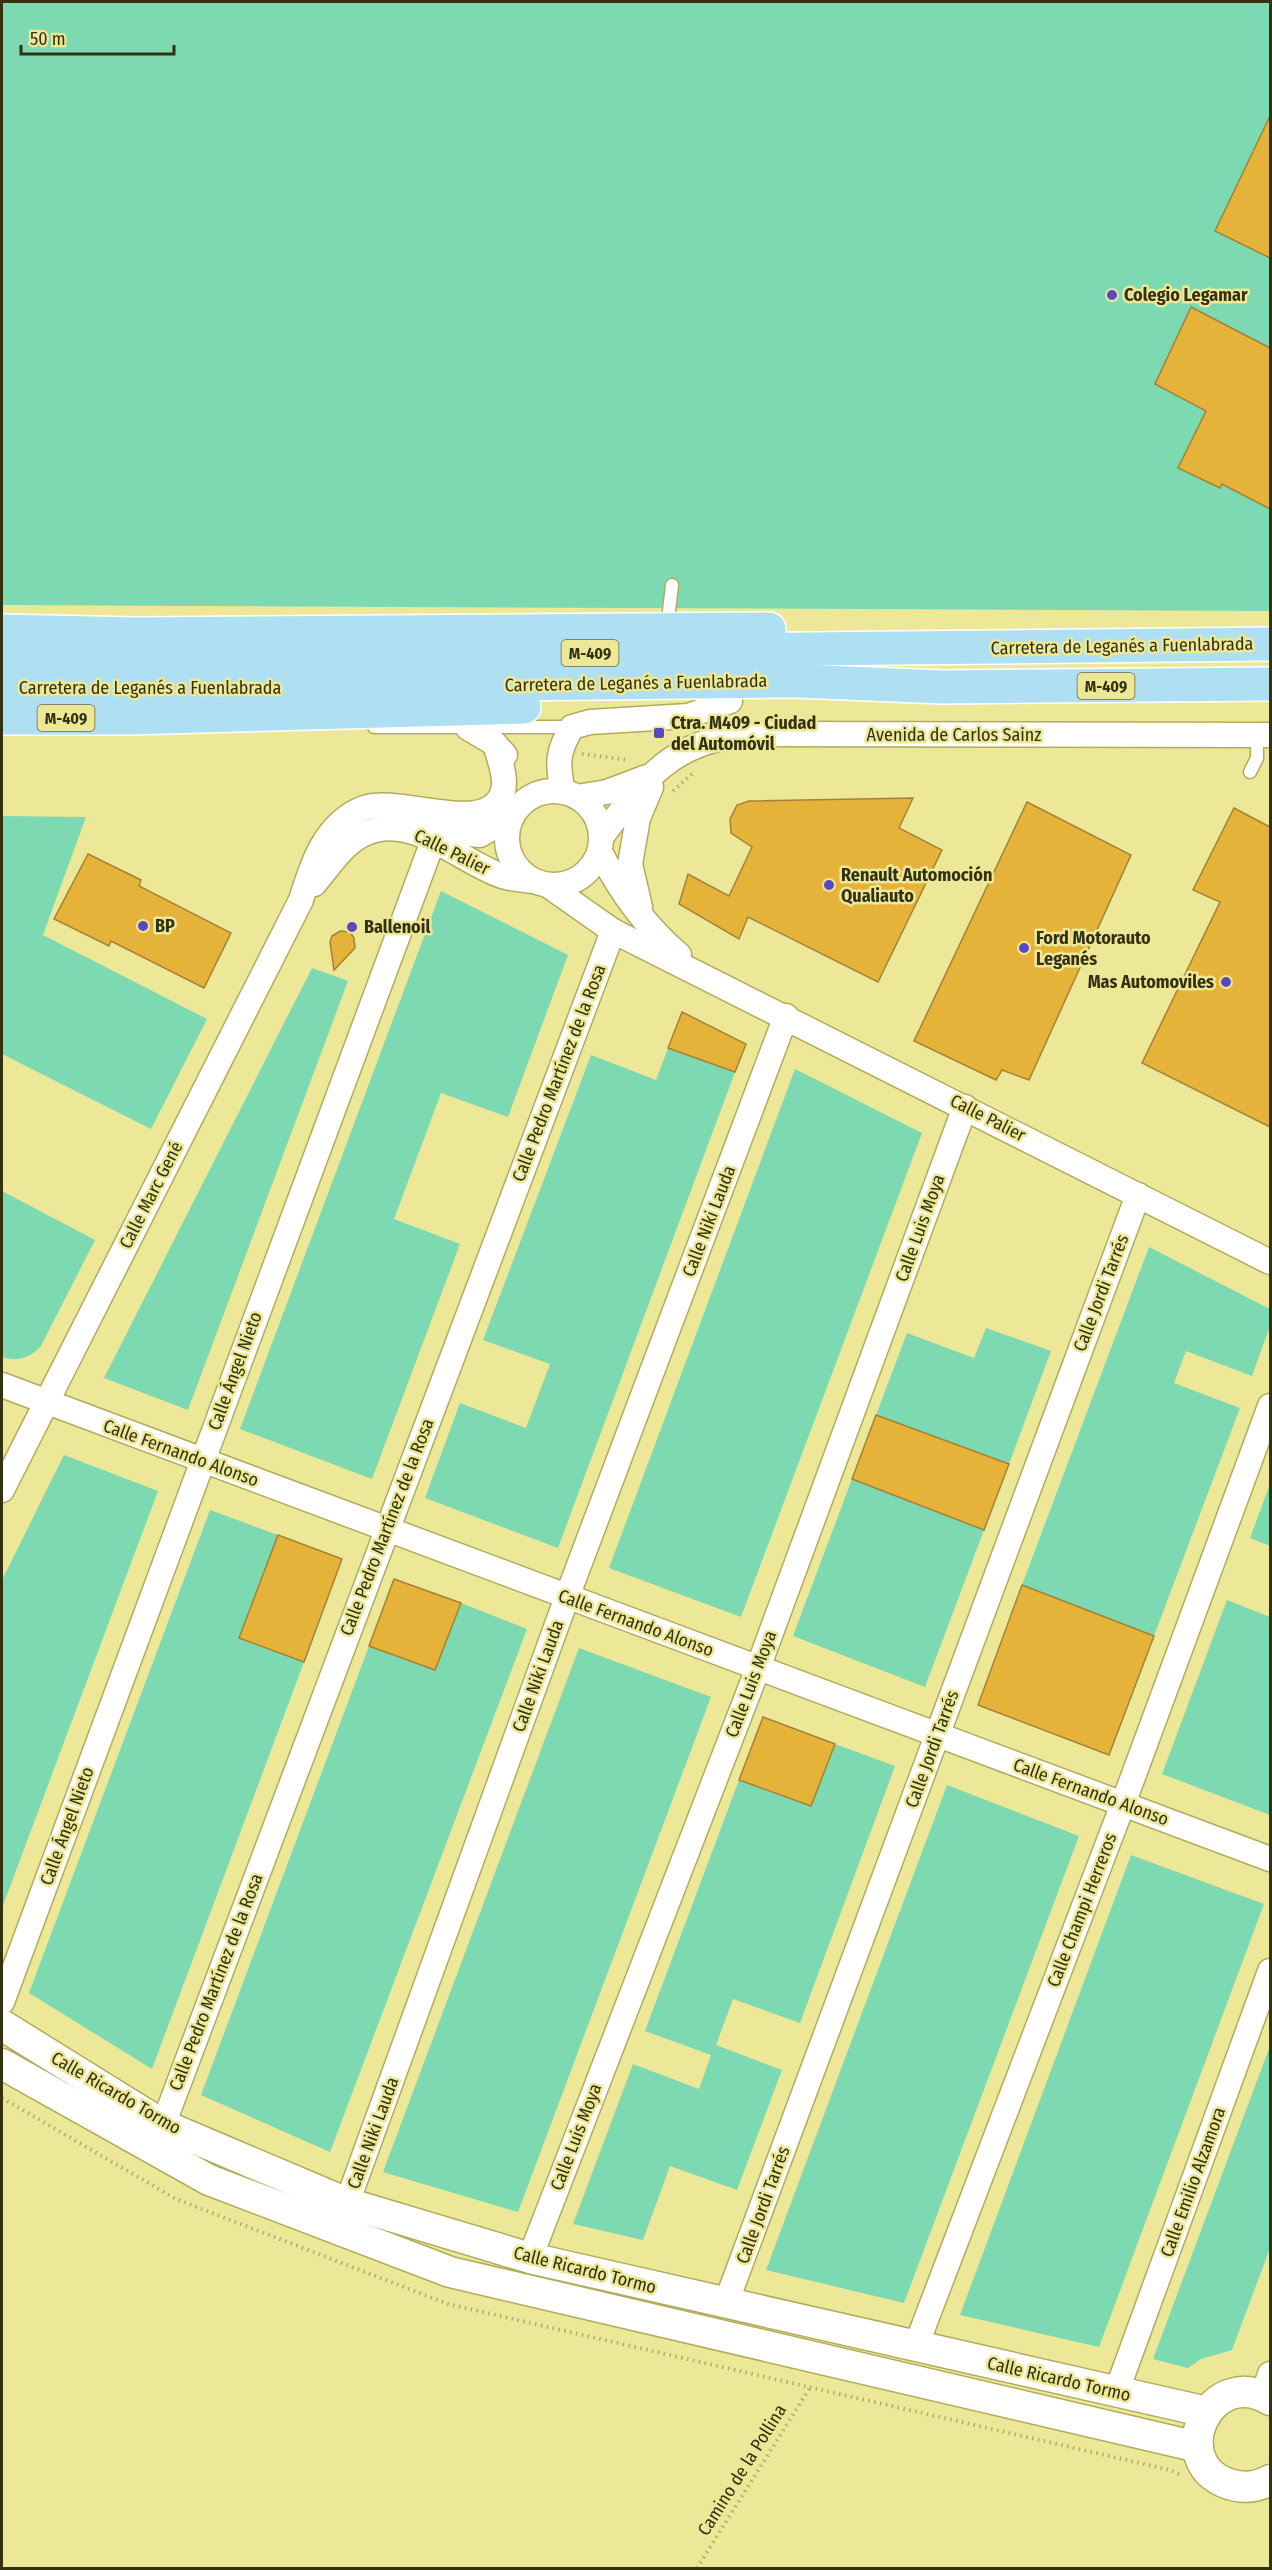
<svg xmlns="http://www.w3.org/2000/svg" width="1272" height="2570" font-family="'Fira Sans Condensed',sans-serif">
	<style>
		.green { fill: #7dd9b2 }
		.building { fill: #e5b33a; stroke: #a38236; stroke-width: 1.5 }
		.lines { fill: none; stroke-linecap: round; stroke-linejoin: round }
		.service-casing { stroke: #b1ac5c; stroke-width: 15 }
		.minor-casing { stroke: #b1ac5c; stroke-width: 27 }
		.tertiary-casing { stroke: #b1ac5c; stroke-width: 33 }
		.trunk-casing { stroke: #fff; stroke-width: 36 }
		.path { stroke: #b0ac6b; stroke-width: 4; stroke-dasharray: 1.5 4.5; stroke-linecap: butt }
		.service { stroke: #fff; stroke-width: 12 }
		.minor { stroke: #fff; stroke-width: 24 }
		.tertiary { stroke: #fff; stroke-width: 30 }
		.trunk { stroke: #aedff3; stroke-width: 33 }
		.poi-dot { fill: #5b48c0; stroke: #ede897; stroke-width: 2 }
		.labels { text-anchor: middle; stroke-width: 5; stroke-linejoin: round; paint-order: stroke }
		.shield { fill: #ede897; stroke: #6c6838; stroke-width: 1.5 }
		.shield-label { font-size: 16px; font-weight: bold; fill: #343110 }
		.poi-label { font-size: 18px; font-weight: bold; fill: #343110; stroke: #ede897; text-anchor: start }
		.street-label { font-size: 18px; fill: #343110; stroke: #ede897 }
	</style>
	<rect width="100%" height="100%" fill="#ede897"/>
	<g class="green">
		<polygon points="2,2 1270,2 1270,611 2,605"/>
		<polygon points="2,816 86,817 43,935 207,1019 151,1129 2,1054"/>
		<polygon points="441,891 568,955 508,1117 441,1093 394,1219 460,1244 372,1479 240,1429"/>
		<polygon points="312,968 348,981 188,1410 104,1378"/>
		<polygon points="668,1048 735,1072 558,1548 425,1498 460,1403 526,1428 550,1364 483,1340 591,1055 656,1080"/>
		<polygon points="795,1069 922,1133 741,1617 609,1568"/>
		<path d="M2 1191 95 1240 41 1346C30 1358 17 1362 2 1357Z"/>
		<polygon points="1149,1247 1270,1309 1270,1326 1252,1376 1186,1351 1174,1383 1240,1408 1154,1636 1022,1585"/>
		<polygon points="986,1328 1051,1351 1009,1464 876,1415 907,1333 974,1358"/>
		<polygon points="64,1455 158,1491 2,1908 2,1580"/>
		<polygon points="852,1479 984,1530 925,1687 793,1636"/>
		<polygon points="1270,1484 1270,1546 1250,1538"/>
		<polygon points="210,1510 278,1535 240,1638 304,1662 152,2069 29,1993"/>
		<polygon points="1227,1600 1270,1617 1270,1815 1162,1774"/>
		<polygon points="461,1603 527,1629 330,2152 201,2095 369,1646 435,1670"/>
		<polygon points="579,1648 711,1697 518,2212 383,2172"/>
		<polygon points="835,1744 895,1766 800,2023 733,1999 716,2045 782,2070 737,2190 670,2166 643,2240 573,2224 633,2064 699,2089 711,2055 645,2031 739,1780 811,1806"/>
		<polygon points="947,1785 1079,1836 904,2303 766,2270"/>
		<polygon points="1131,1855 1264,1904 1099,2347 960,2315"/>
		<polygon points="1270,2046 1270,2248 1232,2350 1201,2359 1188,2368 1153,2359"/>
	</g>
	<g class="building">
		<polygon points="1270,116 1270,258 1215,231"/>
		<polygon points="1191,307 1270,348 1270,509 1222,484 1220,488 1178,468 1206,411 1155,384"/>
		<polygon points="913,798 899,828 942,850 878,982 748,917 739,939 679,904 688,874 729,896 752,847 731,833 730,819 737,805 749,801"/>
		<polygon points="1027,802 1131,855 1029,1080 1002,1070 996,1080 914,1041"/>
		<polygon points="1234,808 1270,827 1270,1127 1142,1063 1220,902 1193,890"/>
		<polygon points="88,854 141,880 139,886 231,933 204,988 111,941 109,946 54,919"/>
		<polygon points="340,931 350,932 354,938 355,948 334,970 330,942 332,936"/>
		<polygon points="682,1012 746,1044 735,1072 668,1048"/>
		<polygon points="876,1415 1009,1464 984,1530 852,1479"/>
		<polygon points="278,1535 342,1559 304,1662 239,1638"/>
		<polygon points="394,1579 461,1603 435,1670 369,1646"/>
		<polygon points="1022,1585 1154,1636 1109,1755 978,1705"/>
		<polygon points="763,1717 835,1744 811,1806 739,1780"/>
	</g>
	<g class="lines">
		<defs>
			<g id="service">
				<polyline points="667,628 672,585"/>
				<polyline points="374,727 572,727"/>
				<polyline points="1250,772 1257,758 1257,736"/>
			</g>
			<g id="minor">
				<polyline points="468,728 495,744 505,755"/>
				<circle cx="554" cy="838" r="47"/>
				<path d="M563 792C557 763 557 752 572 727L590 722 688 716 730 701"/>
				<polyline points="577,797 607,792 647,777"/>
				<polyline points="425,825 446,832 480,835 512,816"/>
				<path d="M602 836C635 793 661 752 718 739 731 736 746 736 760 734L1270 735"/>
				<path d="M600 852C620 891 646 927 679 955"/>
				<path d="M314 884C328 868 342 845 362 835 411 810 458 861 502 876 511 879 523 880 533 881"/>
				<polyline points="549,886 613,931 1270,1262"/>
				<polyline points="640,907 630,864 638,818 651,787"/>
				<polyline points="2,1385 1270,1859"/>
				<path d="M2 1490 301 900C312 864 325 823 364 808 400 795 485 837 502 794 508 779 499 759 495 744"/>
				<polyline points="2,2002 433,841"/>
				<polyline points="163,2125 613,931"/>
				<polyline points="347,2203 567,1597 786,1016"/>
				<polyline points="530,2258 758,1668 965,1107"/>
				<polyline points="726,2303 1138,1195"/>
				<polyline points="916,2346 1123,1804 1270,1406"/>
				<polyline points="1116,2393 1270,1971"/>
				<polyline points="1263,2395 1270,2374"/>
			</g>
			<g id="tertiary">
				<polyline points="2,2025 163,2125 347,2203 530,2258 1207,2412"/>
				<polyline points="2,2064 209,2180 450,2272 1198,2447"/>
				<path d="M1270 2400C1211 2364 1166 2459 1226 2483 1242 2489 1256 2488 1270 2480"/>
			</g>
			<g id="trunk">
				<polyline points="2,631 137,634 769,629"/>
				<polyline points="2,658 1270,644"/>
				<polyline points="2,689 798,681 942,687 1270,684"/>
				<polyline points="2,718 131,718 524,707"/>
			</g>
		</defs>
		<use href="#service" class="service-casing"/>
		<use href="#minor" class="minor-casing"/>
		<use href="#tertiary" class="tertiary-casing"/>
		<use href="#trunk" class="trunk-casing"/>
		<g class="path">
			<polyline points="582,754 628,760"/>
			<polyline points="673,791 692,774"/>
			<polyline points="2,2098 176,2199 448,2304 1170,2470 1182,2475"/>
			<polyline points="697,2568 811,2386"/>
		</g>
		<use href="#service" class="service"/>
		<use href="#minor" class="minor"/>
		<use href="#tertiary" class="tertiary"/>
		<use href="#trunk" class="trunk"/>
	</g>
	<g class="poi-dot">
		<circle cx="1112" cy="295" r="6"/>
		<rect x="653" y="727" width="12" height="12" rx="3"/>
		<circle cx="829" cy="885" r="6"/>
		<circle cx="143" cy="926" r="6"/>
		<circle cx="352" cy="927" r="6"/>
		<circle cx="1024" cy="948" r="6"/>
		<circle cx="1226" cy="982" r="6"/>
	</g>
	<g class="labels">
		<g class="shield">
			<rect x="561.5" y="640" width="57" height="26" rx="4.5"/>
			<rect x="1077.5" y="673" width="57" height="26" rx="4.5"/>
			<rect x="37.5" y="705" width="57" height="26" rx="4.5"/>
		</g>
		<g class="shield-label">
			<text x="590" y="659">M-409</text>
			<text x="1106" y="692">M-409</text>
			<text x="66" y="724">M-409</text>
		</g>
		<g class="poi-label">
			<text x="1124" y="301">Colegio Legamar</text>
			<text x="671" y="729">Ctra. M409 - Ciudad<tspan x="671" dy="21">del Automóvil</tspan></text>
			<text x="841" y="881">Renault Automoción<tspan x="841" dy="21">Qualiauto</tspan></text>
			<text x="155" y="932">BP</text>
			<text x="364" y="933">Ballenoil</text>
			<text x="1036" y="944">Ford Motorauto<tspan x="1036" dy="21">Leganés</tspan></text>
			<text x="1214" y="988" text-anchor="end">Mas Automoviles</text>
		</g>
		<g class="street-label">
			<text transform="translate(1122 646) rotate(-1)" y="6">Carretera de Leganés a Fuenlabrada</text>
			<text transform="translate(636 683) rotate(-1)" y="6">Carretera de Leganés a Fuenlabrada</text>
			<text x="150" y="694">Carretera de Leganés a Fuenlabrada</text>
			<text x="954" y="741">Avenida de Carlos Sainz</text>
			<text transform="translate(452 852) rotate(26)" y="6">Calle Palier</text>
			<text transform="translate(559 1073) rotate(-69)" y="6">Calle Pedro Martínez de la Rosa</text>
			<text transform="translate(988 1118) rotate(27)" y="6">Calle Palier</text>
			<text transform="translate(151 1195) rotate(-63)" y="6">Calle Marc Gené</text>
			<text transform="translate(709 1221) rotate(-69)" y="6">Calle Niki Lauda</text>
			<text transform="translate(920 1228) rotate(-70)" y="6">Calle Luis Moya</text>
			<text transform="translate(1101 1293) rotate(-69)" y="6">Calle Jordi Tarrés</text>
			<text transform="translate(235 1371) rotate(-70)" y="6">Calle Ángel Nieto</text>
			<text transform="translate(181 1453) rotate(20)" y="6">Calle Fernando Alonso</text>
			<text transform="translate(387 1527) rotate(-69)" y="6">Calle Pedro Martínez de la Rosa</text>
			<text transform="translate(636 1623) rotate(20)" y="6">Calle Fernando Alonso</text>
			<text transform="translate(538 1676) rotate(-70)" y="6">Calle Niki Lauda</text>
			<text transform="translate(751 1684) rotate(-69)" y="6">Calle Luis Moya</text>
			<text transform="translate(932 1749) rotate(-70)" y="6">Calle Jordi Tarrés</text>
			<text transform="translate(1091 1792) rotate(20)" y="6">Calle Fernando Alonso</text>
			<text transform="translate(67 1826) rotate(-70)" y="6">Calle Ángel Nieto</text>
			<text transform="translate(1082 1910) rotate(-69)" y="6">Calle Champi Herreros</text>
			<text transform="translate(216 1982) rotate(-69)" y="6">Calle Pedro Martínez de la Rosa</text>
			<text transform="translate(116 2093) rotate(30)" y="6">Calle Ricardo Tormo</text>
			<text transform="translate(373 2133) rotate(-70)" y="6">Calle Niki Lauda</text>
			<text transform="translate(576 2137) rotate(-69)" y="6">Calle Luis Moya</text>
			<text transform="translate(1193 2182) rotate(-70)" y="6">Calle Emilio Alzamora</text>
			<text transform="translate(763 2205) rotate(-70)" y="6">Calle Jordi Tarrés</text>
			<text transform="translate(585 2270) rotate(14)" y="6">Calle Ricardo Tormo</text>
			<text transform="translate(1059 2379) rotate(13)" y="6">Calle Ricardo Tormo</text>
			<text transform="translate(742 2470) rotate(-58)" y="6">Camino de la Pollina</text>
		</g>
	</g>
	<rect width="1272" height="2570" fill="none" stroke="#343110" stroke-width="6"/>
	<path d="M21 45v9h153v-9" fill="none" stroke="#343110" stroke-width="3"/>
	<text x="30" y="45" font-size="18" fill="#343110" stroke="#ede897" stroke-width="4.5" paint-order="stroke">50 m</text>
</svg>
